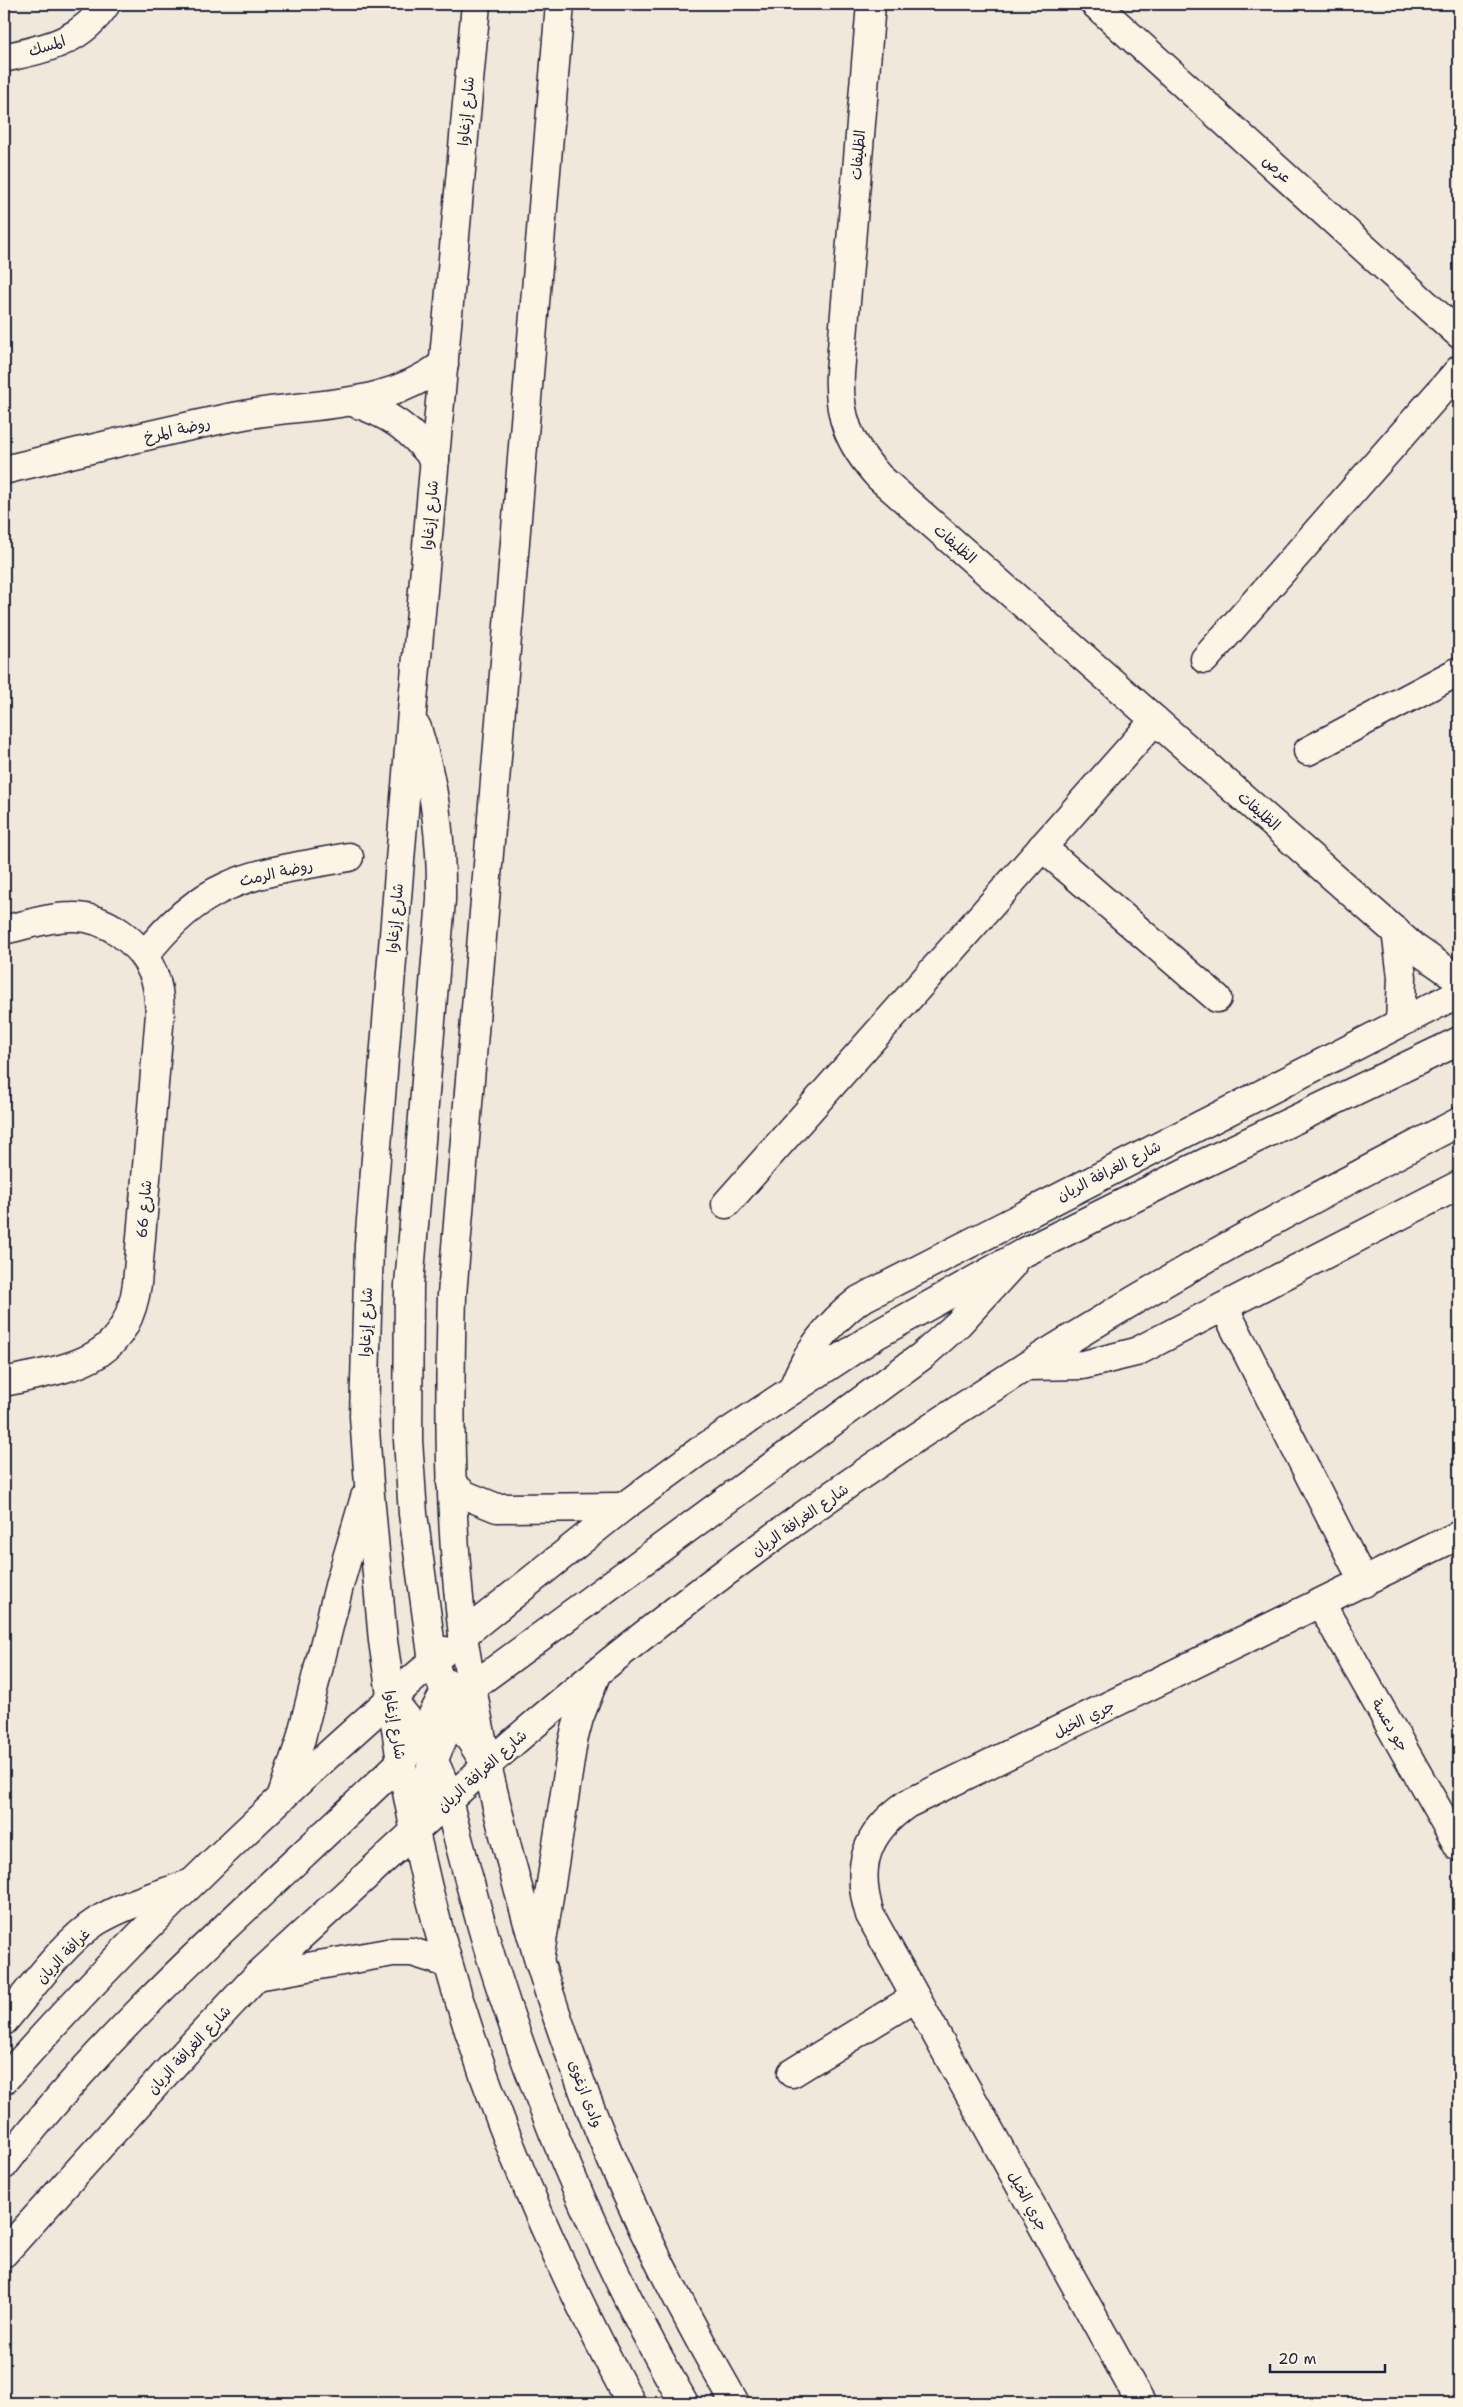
<svg xmlns="http://www.w3.org/2000/svg" width="1463" height="2407" font-family="'Shantell Sans','Playpen Sans Arabic',sans-serif">
	<style>
		.lines { fill: none; stroke-linecap: round; stroke-linejoin: round }
		.minor-casing { stroke: #22223b; stroke-width: 31 }
		.secondary-casing { stroke: #22223b; stroke-width: 31 }
		.primary-casing { stroke: #22223b; stroke-width: 31 }
		.minor { stroke: #fcf5e5; stroke-width: 28 }
		.secondary { stroke: #fcf5e5; stroke-width: 28 }
		.primary { stroke: #fcf5e5; stroke-width: 28 }
		.labels { text-anchor: middle; stroke-width: 4.5; stroke-linejoin: round; paint-order: stroke }
		.street-label { font-size: 15px; fill: #22223b; stroke: #fcf5e5 }
	</style>
	<rect width="100%" height="100%" fill="#efe8db"/>
	<filter id="ink" filterUnits="userSpaceOnUse"><feTurbulence type="fractalNoise" baseFrequency=".02" numOctaves="2"/><feDisplacementMap in="SourceGraphic" scale="10" xChannelSelector="R" yChannelSelector="G"/><feConvolveMatrix kernelMatrix="1 2 1 2 8 2 1 2 1" color-interpolation-filters="sRGB"/></filter>
	<g filter="url(#ink)">
		<g class="lines">
			<defs>
				<g id="minor">
					<path d="M871 4 840 373C838 417 849 444 879 477L1413 947 1459 979"/>
					<polyline points="1095,4 1459,334"/>
					<path d="M4 58C46 48 80 43 106 4"/>
					<path d="M352 402C390 414 410 429 435 460"/>
					<path d="M4 470C84 451 164 430 244 415 316 402 382 410 444 364"/>
					<polyline points="1205,659 1459,370"/>
					<polyline points="1308,751 1459,671"/>
					<polyline points="1042,847 1217,998"/>
					<path d="M4 930C26 925 49 917 72 917 106 916 140 942 153 973 159 986 159 1000 160 1014L137 1284C126 1365 69 1367 4 1382"/>
					<polyline points="1396,931 1402,977 1400,1023"/>
					<path d="M144 956C206 876 256 874 349 857"/>
					<polyline points="726,1204 1155,720"/>
					<polyline points="1224,1307 1364,1583"/>
					<polyline points="1027,1366 1083,1365 1136,1352 1459,1185"/>
					<path d="M793 1388C807 1351 828 1324 859 1300L1459 993"/>
					<polyline points="1321,1604 1459,1847"/>
					<path d="M487 1765C518 1899 557 2034 612 2161 648 2244 690 2325 735 2403"/>
					<path d="M415 1832C459 2036 532 2219 631 2403"/>
					<path d="M4 2021C30 1990 64 1942 97 1921 125 1904 159 1895 189 1884"/>
					<polyline points="792,2073 914,1998"/>
					<path d="M1141 2403 870 1915C855 1867 865 1833 907 1804L1459 1535"/>
				</g>
				<g id="secondary">
					<polyline points="463,1635 623,1507 698,1452 876,1335 1023,1253 1190,1170 1459,1041"/>
					<path d="M487 1765C732 1551 1007 1366 1293 1210 1348 1180 1404 1151 1459 1122"/>
					<path d="M415 1832C423 1779 442 1731 472 1687L922 1356 958 1324 1012 1265"/>
					<polyline points="539,1961 573,1741 579,1718 595,1677"/>
				</g>
				<g id="primary">
					<path d="M417 728C435 785 442 841 441 900L409 1285 408 1440 413 1514 433 1662 454 1714 480 1755"/>
					<polyline points="451,1483 465,1495 497,1508 623,1507"/>
					<path d="M391 1699C413 1723 429 1748 442 1779 459 1840 474 1903 493 1964 541 2116 605 2265 684 2403"/>
					<path d="M487 1765C479 1722 469 1678 463 1635 449 1522 449 1408 452 1295L560 4"/>
					<polyline points="282,1795 300,1742 340,1582 365,1497"/>
					<polyline points="415,1832 401,1762 383,1641 369,1484 364,1416 369,1245 412,712 476,4"/>
					<polyline points="257,1976 393,1952 412,1952 447,1963"/>
					<path d="M4 2080C140 1926 290 1786 445 1651"/>
					<path d="M4 2165C119 2015 265 1893 401 1762L421 1737 449 1684"/>
					<polyline points="4,2253 166,2073 257,1976 487,1765"/>
				</g>
			</defs>
			<use href="#minor" class="minor-casing"/>
			<use href="#secondary" class="secondary-casing"/>
			<use href="#primary" class="primary-casing"/>
			<use href="#minor" class="minor"/>
			<use href="#secondary" class="secondary"/>
			<use href="#primary" class="primary"/>
		</g>
	</g>
	<g class="labels">
		<g class="street-label">
			<text transform="translate(47 46) rotate(-18)" y="5">المسك</text>
			<text transform="translate(466 111) rotate(-85)" y="5">شارع إزغاوا</text>
			<text transform="translate(858 155) rotate(-85)" y="5">الظليفات</text>
			<text transform="translate(1277 169) rotate(42)" y="5">عرص</text>
			<text transform="translate(177 430) rotate(-13)" y="5">روضة المرخ</text>
			<text transform="translate(430 515) rotate(-85)" y="5">شارع إزغاوا</text>
			<text transform="translate(955 544) rotate(41)" y="5">الظليفات</text>
			<text transform="translate(1259 811) rotate(41)" y="5">الظليفات</text>
			<text transform="translate(276 873) rotate(-13)" y="5">روضة الرمث</text>
			<text transform="translate(395 918) rotate(-85)" y="5">شارع إزغاوا</text>
			<text transform="translate(1109 1171) rotate(-27)" y="5">شارع الغرافة الريان</text>
			<text transform="translate(144 1209) rotate(-85)" y="5">شارع 66</text>
			<text transform="translate(366 1322) rotate(-88)" y="5">شارع إزغاوا</text>
			<text transform="translate(800 1520) rotate(-35)" y="5">شارع الغرافة الريان</text>
			<text transform="translate(1084 1719) rotate(-26)" y="5">جري الخيل</text>
			<text transform="translate(395 1725) rotate(81)" y="5">شارع إزغاوا</text>
			<text transform="translate(1390 1725) rotate(60)" y="5">جو دعسة</text>
			<text transform="translate(482 1771) rotate(-42)" y="5">شارع الغرافة الريان</text>
			<text transform="translate(63 1956) rotate(-46)" y="5">غرافة الريان</text>
			<text transform="translate(189 2050) rotate(-47)" y="5">شارع الغرافة الريان</text>
			<text transform="translate(586 2094) rotate(69)" y="5">وادى ازغوى</text>
			<text transform="translate(1028 2201) rotate(61)" y="5">جري الخيل</text>
		</g>
	</g>
	<rect width="1463" height="2407" fill="none" stroke="#fcf5e5" stroke-width="20"/>
	<rect x="10" y="10" width="1443" height="2387" fill="none" stroke="#22223b" stroke-width="2" filter="url(#ink)"/>
	<path d="M1270 2364v8h115v-8" fill="none" stroke="#22223b" stroke-width="2.5"/>
	<text x="1278" y="2364" font-size="15" fill="#22223b" stroke="#fcf5e5" stroke-width="4" paint-order="stroke">20 m</text>
</svg>
